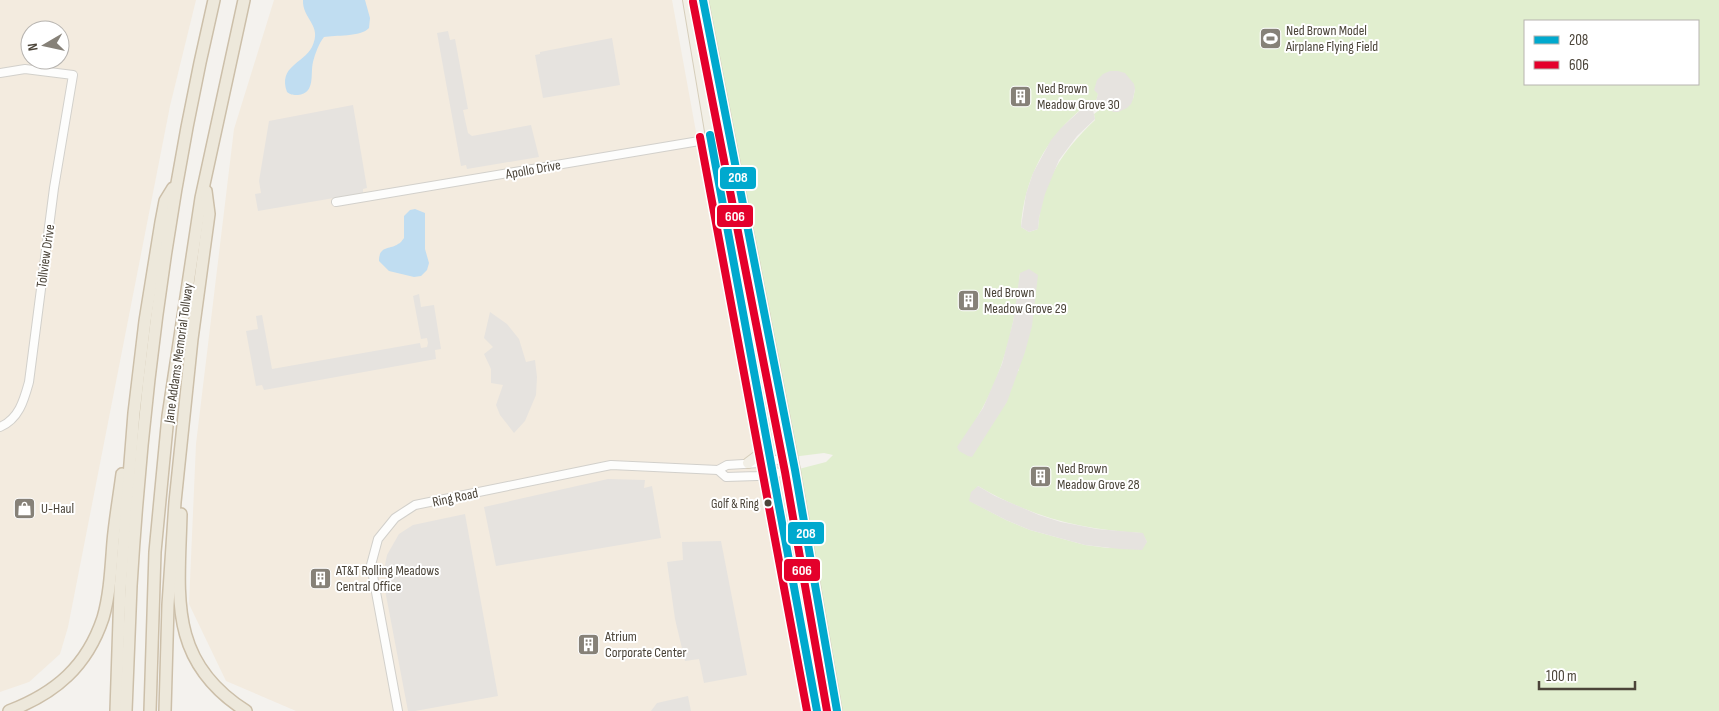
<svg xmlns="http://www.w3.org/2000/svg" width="1719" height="711" font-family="'Sofia Sans Condensed',sans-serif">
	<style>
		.commercial { fill: #f3ebdf; fill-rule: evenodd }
		.green { fill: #e1eecf; fill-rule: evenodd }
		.parking { fill: #e6e3df }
		.water { fill: #c0ddf1 }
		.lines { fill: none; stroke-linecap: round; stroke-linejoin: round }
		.minor-casing { stroke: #d2d0cb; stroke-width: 10 }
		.major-casing { stroke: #d6cebb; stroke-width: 12 }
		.highway-casing { stroke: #ccbfa9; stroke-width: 14 }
		.minor { stroke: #fdfdfc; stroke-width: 8 }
		.major { stroke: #f2efe6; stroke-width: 10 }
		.highway { stroke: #ede8db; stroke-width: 11 }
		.bus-1-casing { stroke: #fff; stroke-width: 11 }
		.bus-2-casing { stroke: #fff; stroke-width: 11 }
		.bus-1 { stroke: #00a9ce; stroke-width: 8 }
		.bus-2 { stroke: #e4002b; stroke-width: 8 }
		.bus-dot { fill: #4b4439; stroke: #fff; stroke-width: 2 }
		.labels { text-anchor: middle; stroke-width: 4; stroke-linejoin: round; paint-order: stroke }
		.bus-label { font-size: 13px; fill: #4b4439; stroke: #fff; text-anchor: end }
		.poi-label { font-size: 14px; fill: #4b4439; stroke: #fff; text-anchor: start }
		.street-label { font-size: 14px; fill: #4b4439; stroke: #fff }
		.line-badge { stroke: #fff; stroke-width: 2 }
		.badge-label { font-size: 14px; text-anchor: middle; font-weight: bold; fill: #fff }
	</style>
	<rect width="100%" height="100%" fill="#f4f2ee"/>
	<g class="commercial">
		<path d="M0 0H196L170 106 68 627 60 654 29 682 0 692ZM30 30H60V60H30Z"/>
		<polygon points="274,0 672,0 755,456 761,479 801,711 296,711 226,681 189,604 196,444 234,129"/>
	</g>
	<path class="green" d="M703 0H1719V711H837L795 470 826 462 833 455 824 453 792 457ZM1525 21H1698V84H1525ZM1135 89 1133 99 1110 108H1102L1094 114 1095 120C1062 151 1041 183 1038 229L1029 232 1021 227C1024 179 1046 137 1084 107L1089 109C1094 105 1098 99 1098 93ZM1020 273 1019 370 958 448C966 435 975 422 982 409 1005 367 1016 320 1020 273ZM978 486C1031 517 1082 530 1142 533L1147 542 1108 548 1085 545 1030 530 1006 520 970 501Z"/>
	<g class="parking">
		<polygon points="448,31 450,40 455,39 468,109 463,110 468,133 472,136 531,125 539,157 467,169 466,165 461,166 437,33"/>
		<polygon points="612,38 620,85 543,98 535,55 540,54 540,52"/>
		<polygon points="1110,71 1118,71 1125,73 1134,84 1135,89 1133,99 1131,104 1127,108 1118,112 1113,112 1108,106 1102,108 1096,101 1098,94 1094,90 1097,80 1103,74"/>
		<polygon points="353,105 367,188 363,189 363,193 258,211 255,194 261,193 259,181 269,121"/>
		<polygon points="1084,107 1093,110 1095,119 1077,136 1059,160 1045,194 1039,218 1038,229 1029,232 1021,227 1026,194 1033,173 1051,140 1061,128"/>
		<polygon points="1029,269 1038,275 1032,326 1025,352 1007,402 972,457 968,456 959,451 957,447 983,408 1002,364 1013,322 1020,273"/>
		<polygon points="419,294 421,307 434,305 441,349 435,350 436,359 264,390 262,385 256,386 246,331 258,329 256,316 262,315 272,369 420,343 421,348 427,347 428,343 427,338 421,339 413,296"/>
		<polygon points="490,312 507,324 519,339 526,362 535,360 537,377 536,395 525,421 514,433 500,415 496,405 503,385 491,383 491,369 484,354 493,347 484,338"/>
		<polygon points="608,479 645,480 644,488 652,486 661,538 496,566 484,507"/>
		<polygon points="978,486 995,496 1039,515 1061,522 1097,529 1143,533 1147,542 1142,550 1120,549 1085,545 1030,530 1006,520 969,501 971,492"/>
		<polygon points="465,514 498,696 415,711 408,711 385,590 390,589 385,565 387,555 399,534 413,525"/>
		<polygon points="721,541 747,675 704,683 699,659 685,661 675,619 667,562 683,560 682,542"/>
		<polygon points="688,696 691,711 651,711 657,703"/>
	</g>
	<g class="water">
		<path d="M303 0H365L370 18 369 28C361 37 335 35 324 37 319 43 315 54 313 62 310 74 316 93 298 95 293 95 291 95 287 92 278 66 303 64 312 47 323 25 302 19 303 0Z"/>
		<path d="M415 209 425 213V249L429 263 427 270 421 276 414 277 389 271 379 261C379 245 390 250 398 244 401 243 402 240 404 238V216L410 210Z"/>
	</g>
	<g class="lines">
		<defs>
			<g id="minor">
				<path d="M0 73 25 69 73 75 54 188 29 382C24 400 19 419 0 427"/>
				<polyline points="336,202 729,136"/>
				<polyline points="718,470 726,477 757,476 795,470"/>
				<polyline points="398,711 371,565 378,539 395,518 415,505 611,465 718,470 727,465 760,463 792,457"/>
			</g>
			<g id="major">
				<polyline points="688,0 720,191 817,711"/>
				<polyline points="703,0 795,470 837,711"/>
				<polyline points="748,463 760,454 766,441"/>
			</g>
			<g id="highway">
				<path d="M181 514C179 595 167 661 246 711"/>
				<path d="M9 711C56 693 87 666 103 618 110 594 111 567 113 542 115 519 119 497 122 474"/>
				<polyline points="116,711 120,590 134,413 145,321 161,222 165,201 173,188"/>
				<path d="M126 711C128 670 129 628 131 586 143 389 169 192 214 0"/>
				<polyline points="150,711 155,552 168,416 201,198 244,0"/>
				<polyline points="165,711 168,605 175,502 192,339 209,214 206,191"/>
			</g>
		</defs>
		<use href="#minor" class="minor-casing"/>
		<use href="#major" class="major-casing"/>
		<use href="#highway" class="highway-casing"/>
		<use href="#minor" class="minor"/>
		<use href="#major" class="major"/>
		<use href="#highway" class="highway"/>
		<defs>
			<g id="bus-1">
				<polyline points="703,0 795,470 837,711"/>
				<polyline points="710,135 817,711"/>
			</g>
			<g id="bus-2">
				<polyline points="693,2 785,472 827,711"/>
				<polyline points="700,137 807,711"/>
			</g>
		</defs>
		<use href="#bus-1" class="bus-1-casing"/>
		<use href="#bus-2" class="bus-2-casing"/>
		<use href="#bus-1" class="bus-1"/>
		<use href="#bus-2" class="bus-2"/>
	</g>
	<defs>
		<symbol id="stadium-square" viewBox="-11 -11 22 22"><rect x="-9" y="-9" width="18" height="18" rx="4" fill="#868178" stroke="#fff"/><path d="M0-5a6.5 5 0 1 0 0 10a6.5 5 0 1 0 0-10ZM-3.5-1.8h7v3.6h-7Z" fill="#fff"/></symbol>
		<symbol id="building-square" viewBox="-11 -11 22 22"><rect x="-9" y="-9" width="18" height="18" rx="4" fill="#868178" stroke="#fff"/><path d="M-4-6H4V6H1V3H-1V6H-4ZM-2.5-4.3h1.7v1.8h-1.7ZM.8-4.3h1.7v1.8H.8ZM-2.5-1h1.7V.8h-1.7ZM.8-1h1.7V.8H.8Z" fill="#fff"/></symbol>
		<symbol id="shop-square" viewBox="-11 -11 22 22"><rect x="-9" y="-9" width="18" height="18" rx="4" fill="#868178" stroke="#fff"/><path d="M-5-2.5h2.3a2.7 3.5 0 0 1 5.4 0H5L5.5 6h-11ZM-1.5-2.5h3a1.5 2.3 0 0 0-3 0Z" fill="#fff"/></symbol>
	</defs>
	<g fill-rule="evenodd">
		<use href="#stadium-square" x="1258" y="26" width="25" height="25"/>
		<use href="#building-square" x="1008" y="84" width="25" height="25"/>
		<use href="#building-square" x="956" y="288" width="25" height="25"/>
		<use href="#building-square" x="1028" y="464" width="25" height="25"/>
		<use href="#shop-square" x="12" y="496" width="25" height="25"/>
		<use href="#building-square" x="308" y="566" width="25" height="25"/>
		<use href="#building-square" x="576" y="632" width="25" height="25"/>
	</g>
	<circle class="bus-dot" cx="768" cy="503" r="4.5"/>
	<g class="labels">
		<g class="bus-label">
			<text x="759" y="508">Golf &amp; Ring</text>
		</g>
		<g class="poi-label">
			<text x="1286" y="35">Ned Brown Model<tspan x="1286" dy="16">Airplane Flying Field</tspan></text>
			<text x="1037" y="93">Ned Brown<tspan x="1037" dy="16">Meadow Grove 30</tspan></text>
			<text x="984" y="297">Ned Brown<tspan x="984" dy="16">Meadow Grove 29</tspan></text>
			<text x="1057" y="473">Ned Brown<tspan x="1057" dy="16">Meadow Grove 28</tspan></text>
			<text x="41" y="513">U-Haul</text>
			<text x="336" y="575">AT&amp;T Rolling Meadows<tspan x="336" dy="16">Central Office</tspan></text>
			<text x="605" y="641">Atrium<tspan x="605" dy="16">Corporate Center</tspan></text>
		</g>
		<g class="street-label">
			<text transform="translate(533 169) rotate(-10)" y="5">Apollo Drive</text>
			<text transform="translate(45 256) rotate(-82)" y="5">Tollview Drive</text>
			<text transform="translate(178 353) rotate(-82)" y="5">Jane Addams Memorial Tollway</text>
			<text transform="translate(455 497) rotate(-12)" y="5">Ring Road</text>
		</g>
	</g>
	<g class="line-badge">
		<rect x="719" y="166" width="38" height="24" rx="5" fill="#00a9ce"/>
		<rect x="716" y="204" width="38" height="24" rx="5" fill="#e4002b"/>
		<rect x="787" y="521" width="38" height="24" rx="5" fill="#00a9ce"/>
		<rect x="783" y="558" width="38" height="24" rx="5" fill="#e4002b"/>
	</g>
	<g class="badge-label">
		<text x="738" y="182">208</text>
		<text x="735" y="221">606</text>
		<text x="806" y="538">208</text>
		<text x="802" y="575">606</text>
	</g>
	<rect x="1524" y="20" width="175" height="65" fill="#ffffff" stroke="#b7b4b0"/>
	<rect x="1534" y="36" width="25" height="8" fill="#00a9ce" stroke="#b7b4b0"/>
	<text x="1569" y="45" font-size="15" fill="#4b4439">208</text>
	<rect x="1534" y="61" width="25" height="8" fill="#e4002b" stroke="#b7b4b0"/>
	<text x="1569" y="70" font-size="15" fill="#4b4439">606</text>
	<g transform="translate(45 45) rotate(261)"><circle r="24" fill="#ffffff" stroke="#b7b4b0"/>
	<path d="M0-4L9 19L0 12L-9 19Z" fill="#868178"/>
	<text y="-8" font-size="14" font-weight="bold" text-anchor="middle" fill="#4b4439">N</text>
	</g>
	<path d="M1539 681v8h96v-8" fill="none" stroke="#4b4439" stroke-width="2.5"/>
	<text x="1546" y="681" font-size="15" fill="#4b4439" stroke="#ffffff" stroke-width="4" paint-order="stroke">100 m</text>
</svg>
